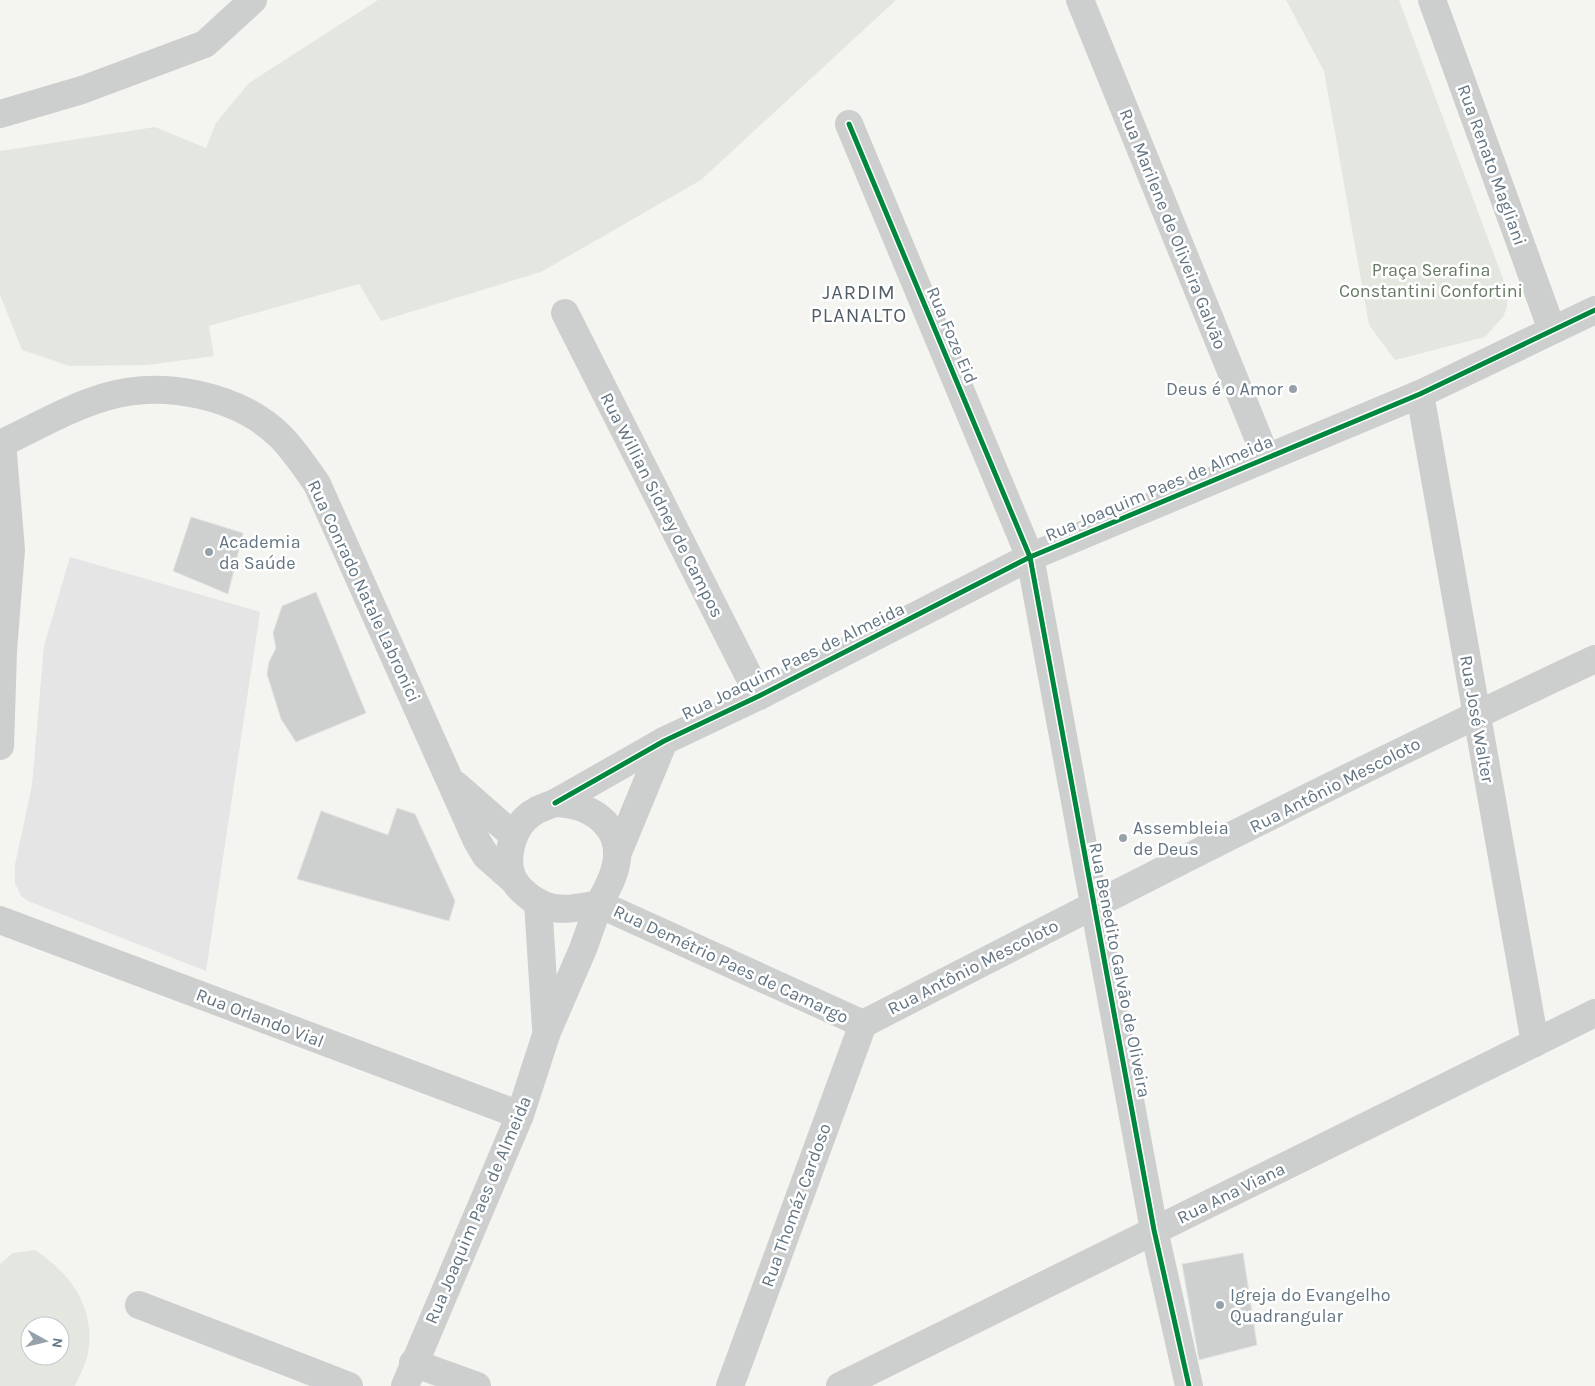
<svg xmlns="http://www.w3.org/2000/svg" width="1595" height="1386" font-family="Karla,sans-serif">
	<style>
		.built { fill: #e4e5e4 }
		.green { fill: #e4e7df; fill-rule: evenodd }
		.building { fill: #cecfcf; stroke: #e3e3e1 }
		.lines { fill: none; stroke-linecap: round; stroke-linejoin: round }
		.minor { stroke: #cdcece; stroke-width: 28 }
		.cycleway-casing { stroke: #fff; stroke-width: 8 }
		.cycleway { stroke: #00873e; stroke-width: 5 }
		.poi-dot { fill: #96a1a9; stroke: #fff; stroke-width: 2 }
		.labels { text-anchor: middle; stroke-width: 5; stroke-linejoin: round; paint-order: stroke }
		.street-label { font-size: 18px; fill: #637582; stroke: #fff }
		.park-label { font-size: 18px; fill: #677962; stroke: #fff }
		.poi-label { font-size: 18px; fill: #637582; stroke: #fff; text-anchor: start }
		.quarter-label { font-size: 20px; letter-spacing: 1px; fill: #515e67; stroke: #fff }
	</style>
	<rect width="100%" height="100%" fill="#f4f4f1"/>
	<polygon class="built" points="70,557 260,612 206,971 28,901 21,896 15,883 15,865 32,785 44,646"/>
	<g class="green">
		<polygon points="378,0 896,0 701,180 541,272 381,321 359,284 209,326 214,356 147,365 69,366 22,350 0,295 0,151 155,127 206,148 216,123 249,83"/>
		<polygon points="1286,0 1399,0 1508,292 1507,307 1503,317 1485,337 1395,360 1369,325 1324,71"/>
		<path d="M35 1250C71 1274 96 1308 88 1353 86 1364 79 1376 75 1386H0V1264L13 1253ZM30 1326H60V1356H30Z"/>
	</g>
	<g class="building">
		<polygon points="191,517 243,533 228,594 173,571"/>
		<polygon points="316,592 366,713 296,742 281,719 267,674 269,662 276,648 273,633 282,606"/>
		<polygon points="397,808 415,814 455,901 449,921 297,879 321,811 388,835"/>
		<polygon points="1243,1253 1257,1345 1199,1360 1182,1264"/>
	</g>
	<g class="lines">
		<g class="minor">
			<polyline points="1080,0 1266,457"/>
			<polyline points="1432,0 1552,330"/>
			<polyline points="0,114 82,90 205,44 253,0"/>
			<polyline points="849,124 1030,557 1154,1230 1189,1386"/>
			<polyline points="565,313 759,696"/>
			<polyline points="1420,394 1535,1043"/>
			<path d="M0 444C35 428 68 408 105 397 161 380 237 394 280 436 294 450 306 468 317 484L477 841 486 856 512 879"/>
			<polyline points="0,746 3,651 11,550 2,443"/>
			<polyline points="456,785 514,836"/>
			<polyline points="555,803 664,741 759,696 1030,557 1420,394 1595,310"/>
			<path d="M555 803C594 804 628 830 614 872 611 883 604 894 599 904 581 907 563 912 546 906 534 902 516 888 512 876 505 859 512 832 525 819 534 810 544 807 555 803Z"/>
			<polyline points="617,855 664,741"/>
			<polyline points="538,902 546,1028"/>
			<polyline points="0,920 520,1115"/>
			<path d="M863 1024C1105 899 1348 774 1595 659"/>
			<polyline points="139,1305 349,1386"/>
			<polyline points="413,1363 477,1386"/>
			<polyline points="405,1386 520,1115 547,1032 583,949 599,904 863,1024"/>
			<polyline points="730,1386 863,1024"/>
			<polyline points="840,1386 1595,1013"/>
		</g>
		<defs>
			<g id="cycleway">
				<polyline points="849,124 1030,557 1154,1230 1189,1386"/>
				<polyline points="555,803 664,741 759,696 1030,557 1420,394 1595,310"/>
			</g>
		</defs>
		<use href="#cycleway" class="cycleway-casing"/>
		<use href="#cycleway" class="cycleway"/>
	</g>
	<g class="poi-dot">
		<circle cx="1293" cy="389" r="5"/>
		<circle cx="209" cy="552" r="5"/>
		<circle cx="1123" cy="838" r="5"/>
		<circle cx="1220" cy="1305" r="5"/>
	</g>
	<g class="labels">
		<g class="street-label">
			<text transform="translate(1492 165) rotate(70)" y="6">Rua Renato Magliani</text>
			<text transform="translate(1173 229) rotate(68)" y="6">Rua Marilene de Oliveira Galvão</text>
			<text transform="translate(952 335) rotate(67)" y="6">Rua Foze Eid</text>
			<text transform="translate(1159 488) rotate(-23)" y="6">Rua Joaquim Paes de Almeida</text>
			<text transform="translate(662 505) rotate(63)" y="6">Rua Willian Sidney de Campos</text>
			<text transform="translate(364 591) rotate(65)" y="6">Rua Conrado Natale Labronici</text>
			<text transform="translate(793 661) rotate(-26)" y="6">Rua Joaquim Paes de Almeida</text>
			<text transform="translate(1477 719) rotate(80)" y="6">Rua José Walter</text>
			<text transform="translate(1335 785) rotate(-27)" y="6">Rua Antônio Mescoloto</text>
			<text transform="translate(731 964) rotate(25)" y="6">Rua Demétrio Paes de Camargo</text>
			<text transform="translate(973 967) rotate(-27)" y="6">Rua Antônio Mescoloto</text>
			<text transform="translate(1120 970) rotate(79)" y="6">Rua Benedito Galvão de Oliveira</text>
			<text transform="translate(260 1018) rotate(21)" y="6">Rua Orlando Vial</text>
			<text transform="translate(1231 1193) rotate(-26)" y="6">Rua Ana Viana</text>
			<text transform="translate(796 1205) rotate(-70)" y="6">Rua Thomáz Cardoso</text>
			<text transform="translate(478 1210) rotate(-67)" y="6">Rua Joaquim Paes de Almeida</text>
		</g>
		<g class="park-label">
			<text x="1431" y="276">Praça Serafina<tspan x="1431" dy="21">Constantini Confortini</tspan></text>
		</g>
		<g class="poi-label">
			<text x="1283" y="395" text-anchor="end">Deus é o Amor</text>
			<text x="219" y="548">Academia<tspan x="219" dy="21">da Saúde</tspan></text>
			<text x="1133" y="834">Assembleia<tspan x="1133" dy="21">de Deus</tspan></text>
			<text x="1230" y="1301">Igreja do Evangelho<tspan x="1230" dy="21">Quadrangular</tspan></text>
		</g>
		<g class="quarter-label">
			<text x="859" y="299">JARDIM<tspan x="859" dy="23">PLANALTO</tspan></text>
		</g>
	</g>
	<g transform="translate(45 1341) rotate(98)"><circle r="24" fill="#ffffff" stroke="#c1c8cd"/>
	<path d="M0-4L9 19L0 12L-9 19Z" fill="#96a1a9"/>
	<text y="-8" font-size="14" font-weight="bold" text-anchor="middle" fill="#637582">N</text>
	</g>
</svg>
